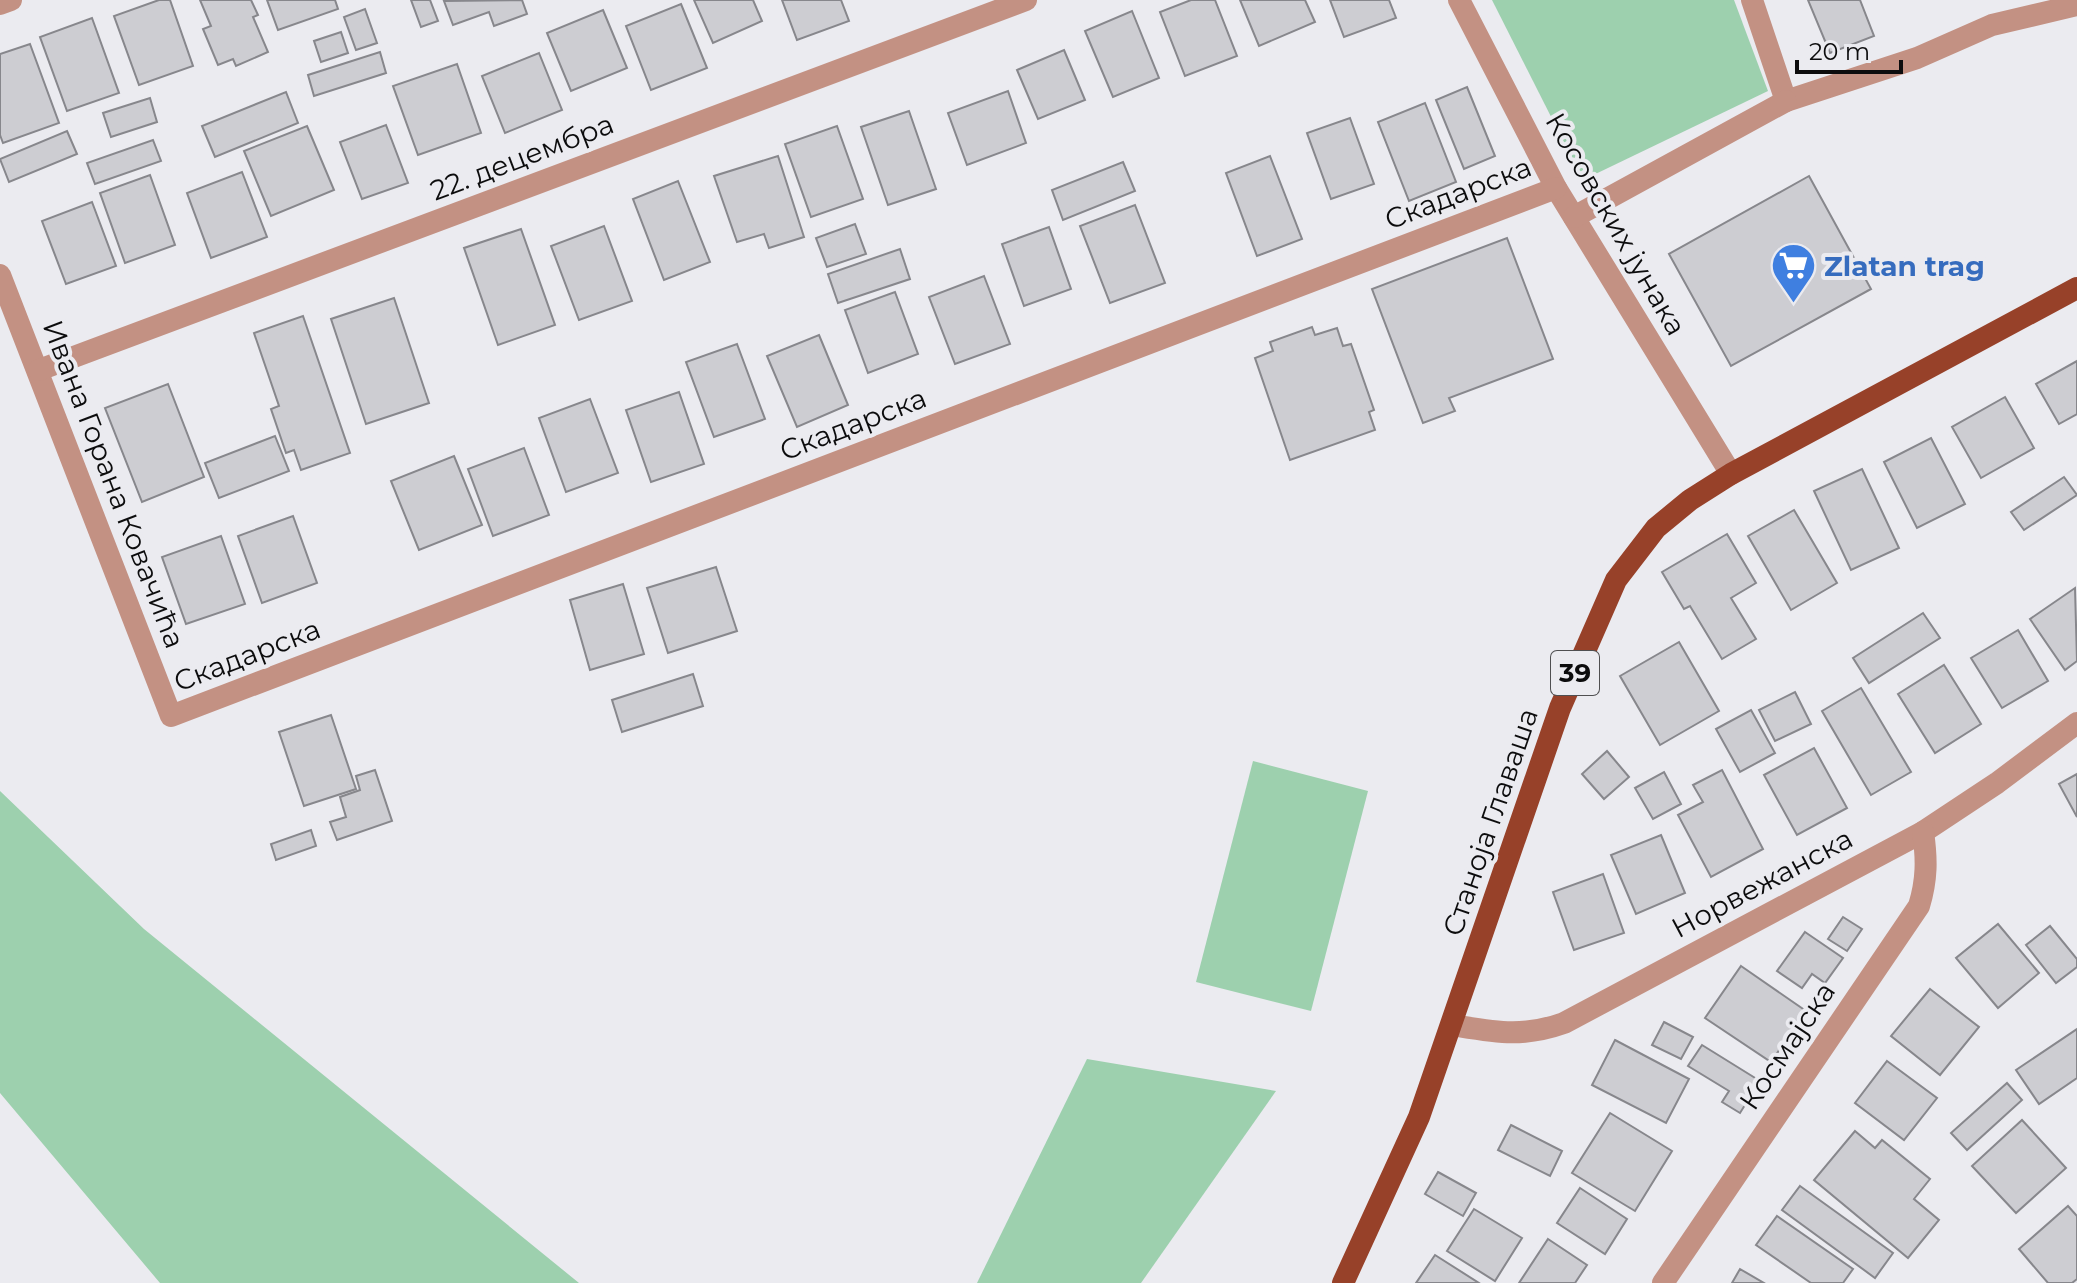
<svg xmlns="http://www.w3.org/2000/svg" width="2077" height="1283" font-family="Montserrat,sans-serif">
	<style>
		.green { fill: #9dd0ae }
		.building { fill: #cdcdd2; stroke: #87878c; stroke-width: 2 }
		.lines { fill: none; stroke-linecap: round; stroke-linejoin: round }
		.minor { stroke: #c39183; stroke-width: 22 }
		.primary { stroke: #974129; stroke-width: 22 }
		.labels { text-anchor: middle; stroke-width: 8; stroke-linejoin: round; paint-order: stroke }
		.shield { fill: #ebebf0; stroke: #4f4f51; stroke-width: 2 }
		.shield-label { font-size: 26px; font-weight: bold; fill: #0c0c0d }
		.street-label { font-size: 28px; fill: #0c0c0d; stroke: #ebebf0 }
		.shop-label { font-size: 28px; font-weight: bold; fill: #366cbe; stroke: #ebebf0; text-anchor: start }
	</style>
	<rect width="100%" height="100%" fill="#ebebf0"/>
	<g class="green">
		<polygon points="1492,0 1734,0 1768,91 1583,180"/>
		<polygon points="1253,761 1368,791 1311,1011 1196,982"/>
		<polygon points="0,791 144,929 579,1283 160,1283 0,1093"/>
		<polygon points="1087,1059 1276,1091 1141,1283 977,1283"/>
	</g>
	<g class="building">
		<polygon points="159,0 170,0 193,66 139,85 114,16"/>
		<polygon points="200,0 251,0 258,15 253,17 268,52 236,66 233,59 218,65 203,29 211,26"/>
		<polygon points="267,0 335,0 338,9 278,30"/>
		<polygon points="411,0 430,0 438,21 421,27"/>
		<polygon points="522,0 527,14 494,26 489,12 453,25 444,1"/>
		<polygon points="694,0 753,0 762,21 713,43"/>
		<polygon points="782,0 841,0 849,21 797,40"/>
		<polygon points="1191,0 1215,0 1237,56 1185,76 1160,12"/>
		<polygon points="1240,0 1305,0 1315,22 1259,46"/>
		<polygon points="1330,0 1389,0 1396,18 1344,37"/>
		<polygon points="1808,0 1860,0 1874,36 1830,53"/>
		<polygon points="681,4 707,68 651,90 626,26"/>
		<polygon points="365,9 377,43 356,50 344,17"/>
		<polygon points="603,10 627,68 571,91 547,33"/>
		<polygon points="1132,11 1159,78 1113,97 1085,31"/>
		<polygon points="92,18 119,93 67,111 40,37"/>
		<polygon points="341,32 348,53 321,62 314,41"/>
		<polygon points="30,44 59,123 3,143 0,135 0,54"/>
		<polygon points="1064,50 1085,100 1038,119 1017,70"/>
		<polygon points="380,52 386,73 314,96 308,75"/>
		<polygon points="539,53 562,110 505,133 482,76"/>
		<polygon points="457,64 481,133 418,155 393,86"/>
		<polygon points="1467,87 1495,156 1464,169 1436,100"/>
		<polygon points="1008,91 1026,143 967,165 948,113"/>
		<polygon points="286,92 298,123 215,157 202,126"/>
		<polygon points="150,98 157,122 111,137 103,113"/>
		<polygon points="1425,103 1456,182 1409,201 1378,122"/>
		<polygon points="909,111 936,189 888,205 861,127"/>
		<polygon points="1350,118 1374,184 1331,199 1307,133"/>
		<polygon points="386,125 408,183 362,199 340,142"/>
		<polygon points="307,126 334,190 271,216 244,151"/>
		<polygon points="837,126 863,199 811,217 785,144"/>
		<polygon points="67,131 77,154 9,182 0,159"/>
		<polygon points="153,140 161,161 95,184 87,163"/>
		<polygon points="778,156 804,237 769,248 764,234 737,242 714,176"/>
		<polygon points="1270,156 1302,239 1257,256 1226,173"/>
		<polygon points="1123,162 1135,191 1063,220 1052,190"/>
		<polygon points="242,172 267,237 211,258 187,193"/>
		<polygon points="150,175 175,245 125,263 100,193"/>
		<polygon points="1809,176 1871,289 1731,366 1669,254"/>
		<polygon points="678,181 710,262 664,280 633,199"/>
		<polygon points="92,202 116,266 66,284 42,221"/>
		<polygon points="1135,205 1165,283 1110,303 1080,226"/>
		<polygon points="855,224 866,254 827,267 816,238"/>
		<polygon points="604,226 632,301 579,320 551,246"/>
		<polygon points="1049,227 1071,289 1024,306 1002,244"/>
		<polygon points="521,229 555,325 498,345 464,248"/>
		<polygon points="1507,238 1553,359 1449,398 1455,411 1423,423 1372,289"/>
		<polygon points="900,249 910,279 838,303 828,274"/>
		<polygon points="984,276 1010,344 955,364 929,297"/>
		<polygon points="895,292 918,354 868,373 845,310"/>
		<polygon points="394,298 429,403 366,424 331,319"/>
		<polygon points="303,316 350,453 301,470 294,450 286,453 271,409 279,406 254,333"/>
		<polygon points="1312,327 1315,335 1337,328 1343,346 1351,344 1374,410 1369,412 1375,430 1290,460 1255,358 1273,351 1270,342"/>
		<polygon points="819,335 848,405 797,427 767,356"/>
		<polygon points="737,344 765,419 714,437 686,362"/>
		<polygon points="2077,361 2077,414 2059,424 2036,384"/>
		<polygon points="168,384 204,477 142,502 105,408"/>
		<polygon points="679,392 704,464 651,482 626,410"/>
		<polygon points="2005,397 2034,448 1981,478 1952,427"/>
		<polygon points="590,399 618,473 566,492 539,418"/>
		<polygon points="275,436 289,471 219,498 205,463"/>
		<polygon points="1931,438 1965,504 1917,528 1884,462"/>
		<polygon points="524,448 549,515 493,536 468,469"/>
		<polygon points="454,456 482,525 419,550 391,481"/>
		<polygon points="1862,469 1899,548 1851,570 1814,491"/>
		<polygon points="2064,477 2077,495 2024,530 2011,512"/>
		<polygon points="1794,510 1837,583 1791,610 1748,536"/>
		<polygon points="293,516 317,583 262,603 238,536"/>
		<polygon points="1727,534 1756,583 1731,598 1756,639 1722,659 1690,606 1684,609 1662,572"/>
		<polygon points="221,536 245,604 186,624 162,557"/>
		<polygon points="716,567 737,631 668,653 647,588"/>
		<polygon points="623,584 644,654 590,670 570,600"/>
		<polygon points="2075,588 2077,661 2065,670 2030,619"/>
		<polygon points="1923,613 1940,638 1869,683 1853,658"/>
		<polygon points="2018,630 2048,681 2002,708 1971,658"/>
		<polygon points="1679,642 1719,711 1660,745 1620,676"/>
		<polygon points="1944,665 1981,724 1935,753 1898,694"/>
		<polygon points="693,674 703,706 622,732 612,700"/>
		<polygon points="1861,688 1911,772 1871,795 1822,711"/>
		<polygon points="1795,692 1811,724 1775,741 1759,710"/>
		<polygon points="1751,710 1775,753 1740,772 1716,729"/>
		<polygon points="331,715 356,789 304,806 279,732"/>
		<polygon points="1814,748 1847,808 1797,835 1764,775"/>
		<polygon points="1607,751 1629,777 1604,799 1582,774"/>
		<polygon points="375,770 392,821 337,840 330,822 346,817 340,797 360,790 356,776"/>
		<polygon points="1722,770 1763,849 1711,877 1678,815 1703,802 1693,785"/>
		<polygon points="1664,772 1681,804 1653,819 1635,788"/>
		<polygon points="2077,774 2077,817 2059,784"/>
		<polygon points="311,830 316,846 276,860 271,844"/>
		<polygon points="1661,835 1685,893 1636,914 1611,855"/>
		<polygon points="1603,874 1624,933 1574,950 1553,892"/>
		<polygon points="1843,917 1862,929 1847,951 1828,939"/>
		<polygon points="1998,924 2039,973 1998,1008 1956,958"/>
		<polygon points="2050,926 2077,959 2077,967 2056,983 2026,945"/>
		<polygon points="1805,932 1843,958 1825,983 1812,974 1802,988 1777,971"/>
		<polygon points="1741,966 1806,1011 1771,1062 1705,1018"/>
		<polygon points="1930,989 1979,1027 1940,1075 1891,1036"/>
		<polygon points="1664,1022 1693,1037 1681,1059 1652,1045"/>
		<polygon points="2077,1029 2077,1078 2039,1104 2016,1070"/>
		<polygon points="1615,1040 1689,1079 1666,1123 1592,1085"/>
		<polygon points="1702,1045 1760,1081 1740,1113 1722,1102 1729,1091 1688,1066"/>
		<polygon points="1887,1061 1937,1098 1904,1140 1855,1103"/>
		<polygon points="2007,1083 2022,1100 1967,1150 1951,1133"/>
		<polygon points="1610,1113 1672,1151 1635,1211 1572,1173"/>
		<polygon points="2022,1120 2066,1168 2016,1213 1972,1166"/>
		<polygon points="1511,1125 1562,1151 1550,1176 1498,1150"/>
		<polygon points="1855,1131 1875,1148 1882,1140 1930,1179 1914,1199 1939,1220 1908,1258 1814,1180"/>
		<polygon points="1438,1172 1476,1193 1463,1216 1425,1194"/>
		<polygon points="1800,1186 1893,1253 1875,1278 1782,1210"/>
		<polygon points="1580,1188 1627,1219 1605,1254 1557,1223"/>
		<polygon points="2068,1206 2077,1216 2077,1279 2072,1283 2048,1283 2019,1249"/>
		<polygon points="1474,1209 1522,1238 1495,1281 1447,1251"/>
		<polygon points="1777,1216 1853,1269 1843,1283 1811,1283 1756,1245"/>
		<polygon points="1548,1239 1587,1265 1575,1283 1519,1283"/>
		<polygon points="1435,1255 1479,1283 1416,1283"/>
		<polygon points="1740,1269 1764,1283 1732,1283"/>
	</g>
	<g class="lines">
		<g class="minor">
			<polyline points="1459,0 1556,188 1731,474"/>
			<polyline points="1752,0 1786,101 1917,58 1992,25 2077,5"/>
			<polyline points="0,4 11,0"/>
			<polyline points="1574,217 1786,101"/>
			<polyline points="0,275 171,716 1556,188"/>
			<polyline points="39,370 1026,0"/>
			<path d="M1452 1025C1495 1032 1522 1038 1564 1023L1923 832 1997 783 2077 723"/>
			<path d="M1663 1283 1919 906C1927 880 1927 859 1923 832"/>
		</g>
		<polyline class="primary" points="1343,1283 1419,1117 1560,708 1616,580 1656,528 1690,500 1731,474 2077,288"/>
	</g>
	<defs>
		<symbol id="supermarket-pin" viewBox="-11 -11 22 30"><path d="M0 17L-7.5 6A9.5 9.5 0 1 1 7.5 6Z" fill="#3f7fe0" stroke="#ebebf0"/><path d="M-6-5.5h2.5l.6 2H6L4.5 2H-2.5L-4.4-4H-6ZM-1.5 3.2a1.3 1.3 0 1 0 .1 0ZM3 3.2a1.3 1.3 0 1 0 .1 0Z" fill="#fff"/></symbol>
	</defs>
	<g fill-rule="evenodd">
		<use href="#supermarket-pin" x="1768" y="240" width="51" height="69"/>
	</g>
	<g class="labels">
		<rect class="shield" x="1551" y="651" width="48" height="44" rx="6"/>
		<g class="shield-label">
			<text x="1575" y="682">39</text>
		</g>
		<g class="street-label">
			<text transform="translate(522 157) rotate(-21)" y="10">22. децембра</text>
			<text transform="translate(1458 193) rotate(-21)" y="10">Скадарска</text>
			<text transform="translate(1616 224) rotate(60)" y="10">Косовских јунака</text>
			<text transform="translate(853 424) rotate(-21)" y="10">Скадарска</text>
			<text transform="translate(114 484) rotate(69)" y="10">Ивана Горана Ковачића</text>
			<text transform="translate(247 655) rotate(-21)" y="10">Скадарска</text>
			<text transform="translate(1490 822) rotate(-71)" y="10">Станоја Главаша</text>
			<text transform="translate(1762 883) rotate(-28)" y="10">Норвежанска</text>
			<text transform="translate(1787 1046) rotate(-56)" y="10">Космајска</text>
		</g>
		<g class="shop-label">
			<text x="1824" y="276">Zlatan trag</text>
		</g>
	</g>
	<path d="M1797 60v12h104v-12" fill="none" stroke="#0c0c0d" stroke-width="4"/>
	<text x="1809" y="60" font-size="24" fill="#0c0c0d" stroke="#ebebf0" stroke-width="6" paint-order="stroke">20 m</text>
</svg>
